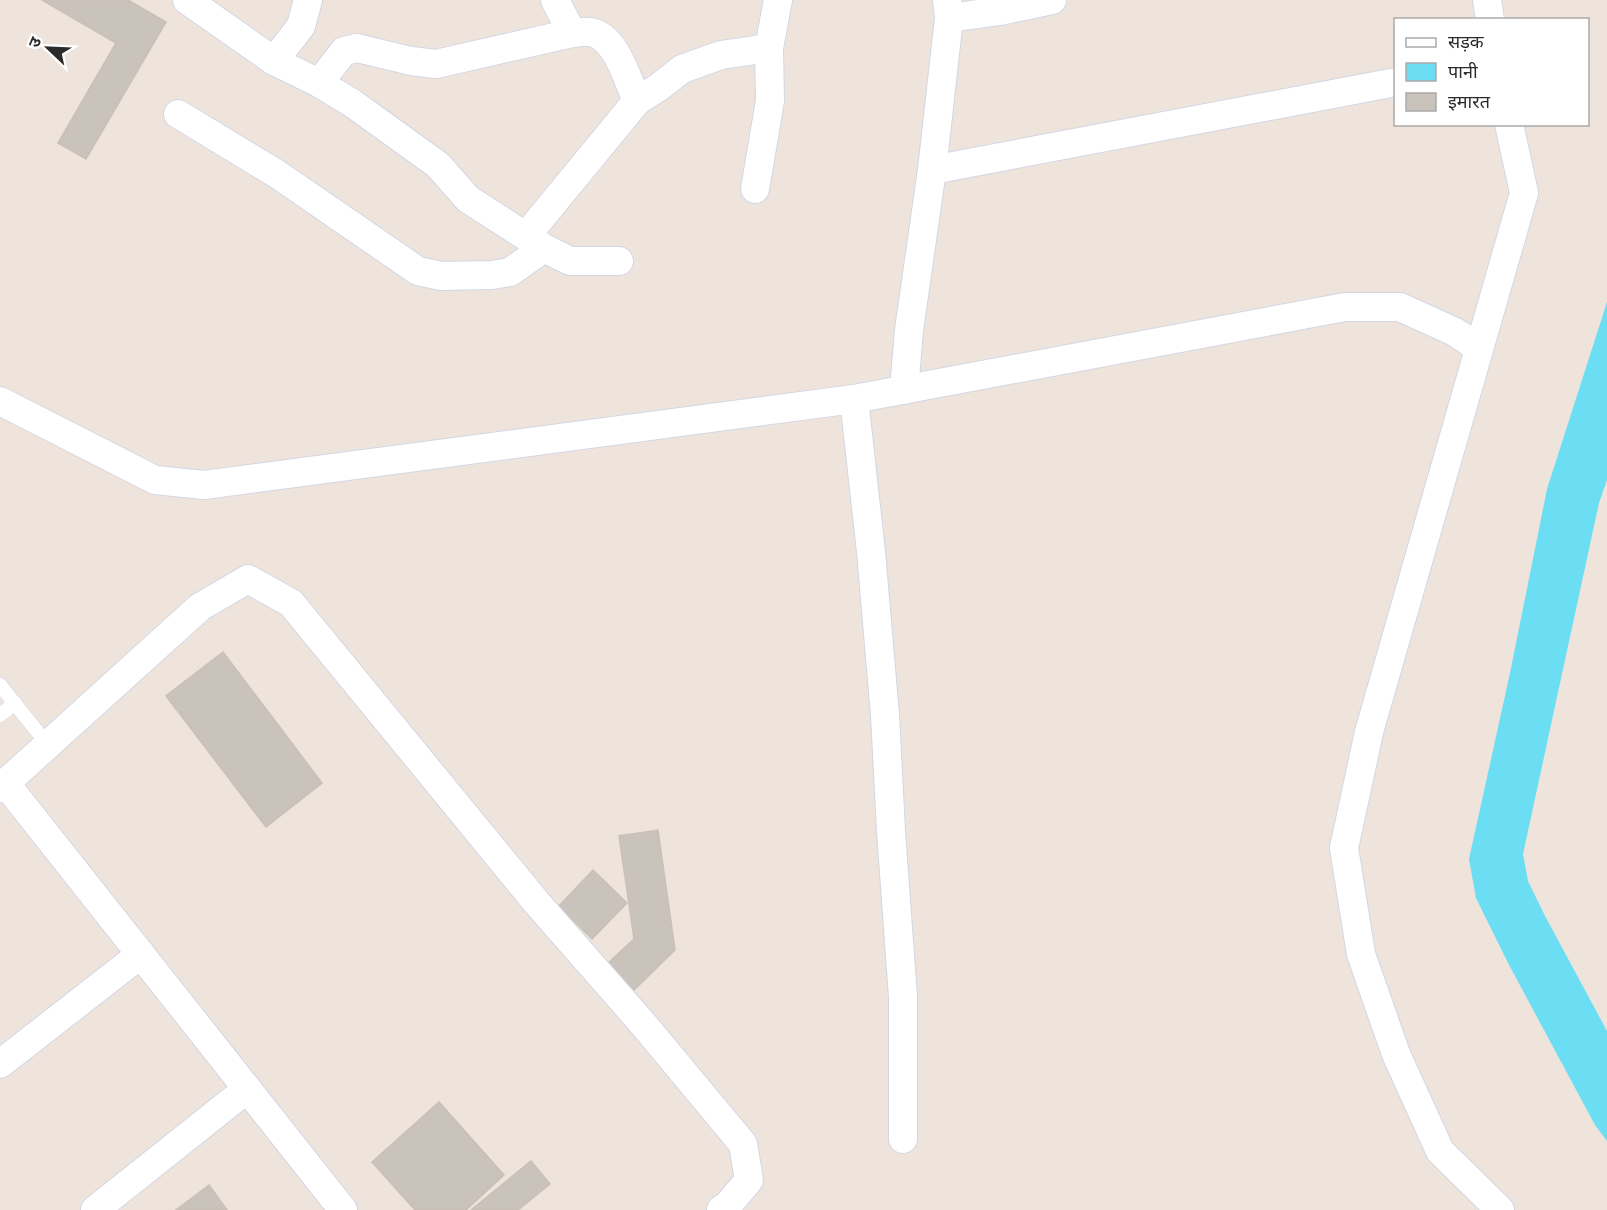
<svg xmlns="http://www.w3.org/2000/svg" width="1607" height="1210" font-family="Arial,'Noto Sans Devanagari',sans-serif">
	<style>
		.water { fill: #6bdef4 }
		.building { fill: #c9c3bb; stroke: #c9c0b6; stroke-width: 1.5 }
		.lines { fill: none; stroke-linecap: round; stroke-linejoin: round }
		.lane-casing { stroke: #d2d7e4; stroke-width: 15 }
		.street-casing { stroke: #d2d7e4; stroke-width: 30 }
		.lane { stroke: #fff; stroke-width: 14 }
		.street { stroke: #fff; stroke-width: 28 }
	</style>
	<rect width="100%" height="100%" fill="#eee4dc"/>
	<polygon class="water" points="1607,302 1607,480 1599,503 1523,854 1528,881 1545,916 1607,1031 1607,1141 1595,1125 1508,963 1476,898 1469,859 1510,673 1547,489"/>
	<g class="building">
		<polygon points="42,0 128,0 166,22 86,159 58,143 116,43"/>
		<polygon points="223,652 322,783 266,827 166,696"/>
		<polygon points="658,830 675,950 631,993 607,964 634,939 619,836"/>
		<polygon points="593,870 627,903 592,939 559,906"/>
		<polygon points="439,1102 504,1175 466,1210 415,1210 372,1162"/>
		<polygon points="531,1161 550,1184 518,1210 471,1210"/>
		<polygon points="209,1185 227,1210 176,1210"/>
	</g>
	<g class="lines">
		<defs>
			<g id="lane">
				<polyline points="0,685 48,745"/>
				<polyline points="0,715 15,703"/>
			</g>
			<g id="street">
				<polyline points="187,0 274,61 301,26 308,0"/>
				<polyline points="555,0 572,33"/>
				<polyline points="1487,0 1490,20"/>
				<polyline points="949,18 1000,11 1052,0"/>
				<polyline points="274,61 319,83 352,103 438,165 468,199 544,248 570,261 619,261"/>
				<path d="M319 83 344 51 357 48 411 61 436 64 572 33C578 33 585 31 591 32 617 38 627 79 637 101"/>
				<polyline points="178,114 277,174 418,271 441,276 492,275 510,272 544,248"/>
				<polyline points="932,170 1396,82"/>
				<polyline points="755,189 770,101 769,48 778,0"/>
				<polyline points="526,236 637,101 659,87 682,69 721,55 769,48"/>
				<polyline points="904,390 909,330 932,170 949,18 947,0"/>
				<polyline points="854,399 871,552 885,715 891,831 903,997 903,1139"/>
				<polyline points="0,401 155,480 204,485 854,399 1345,307 1400,307 1455,332 1479,348"/>
				<polyline points="6,784 343,1210"/>
				<polyline points="0,788 200,607 248,579 291,603 537,903 644,1025 743,1144 749,1180 728,1205 721,1210"/>
				<polyline points="0,1064 141,954"/>
				<polyline points="95,1210 247,1089"/>
				<polyline points="1500,1210 1440,1151 1396,1054 1361,954 1344,848 1369,732 1524,193 1509,124"/>
			</g>
		</defs>
		<use href="#lane" class="lane-casing"/>
		<use href="#street" class="street-casing"/>
		<use href="#lane" class="lane"/>
		<use href="#street" class="street"/>
	</g>
	<rect x="1394" y="18" width="195" height="108" fill="#ffffff" stroke="#aaaaaa" stroke-width="1.5"/>
	<rect x="1406" y="38" width="30" height="9" fill="#ffffff" stroke="#aaaaaa" stroke-width="1.5"/>
	<text x="1448" y="48" font-size="18" fill="#2b2b2b">सड़क</text>
	<rect x="1406" y="63" width="30" height="18" fill="#6bdef4" stroke="#aaaaaa" stroke-width="1.5"/>
	<text x="1448" y="78" font-size="18" fill="#2b2b2b">पानी</text>
	<rect x="1406" y="93" width="30" height="18" fill="#c9c3bb" stroke="#aaaaaa" stroke-width="1.5"/>
	<text x="1448" y="108" font-size="18" fill="#2b2b2b">इमारत</text>
	<g transform="translate(48 48) rotate(293)" stroke="#ffffff" stroke-width="4.5" paint-order="stroke">
	<path d="M0-4.5L10 22L0 15L-10 22Z" fill="#2b2b2b"/>
	<text y="-9" font-size="16" font-weight="bold" text-anchor="middle" fill="#2b2b2b">उ</text>
	</g>
</svg>
